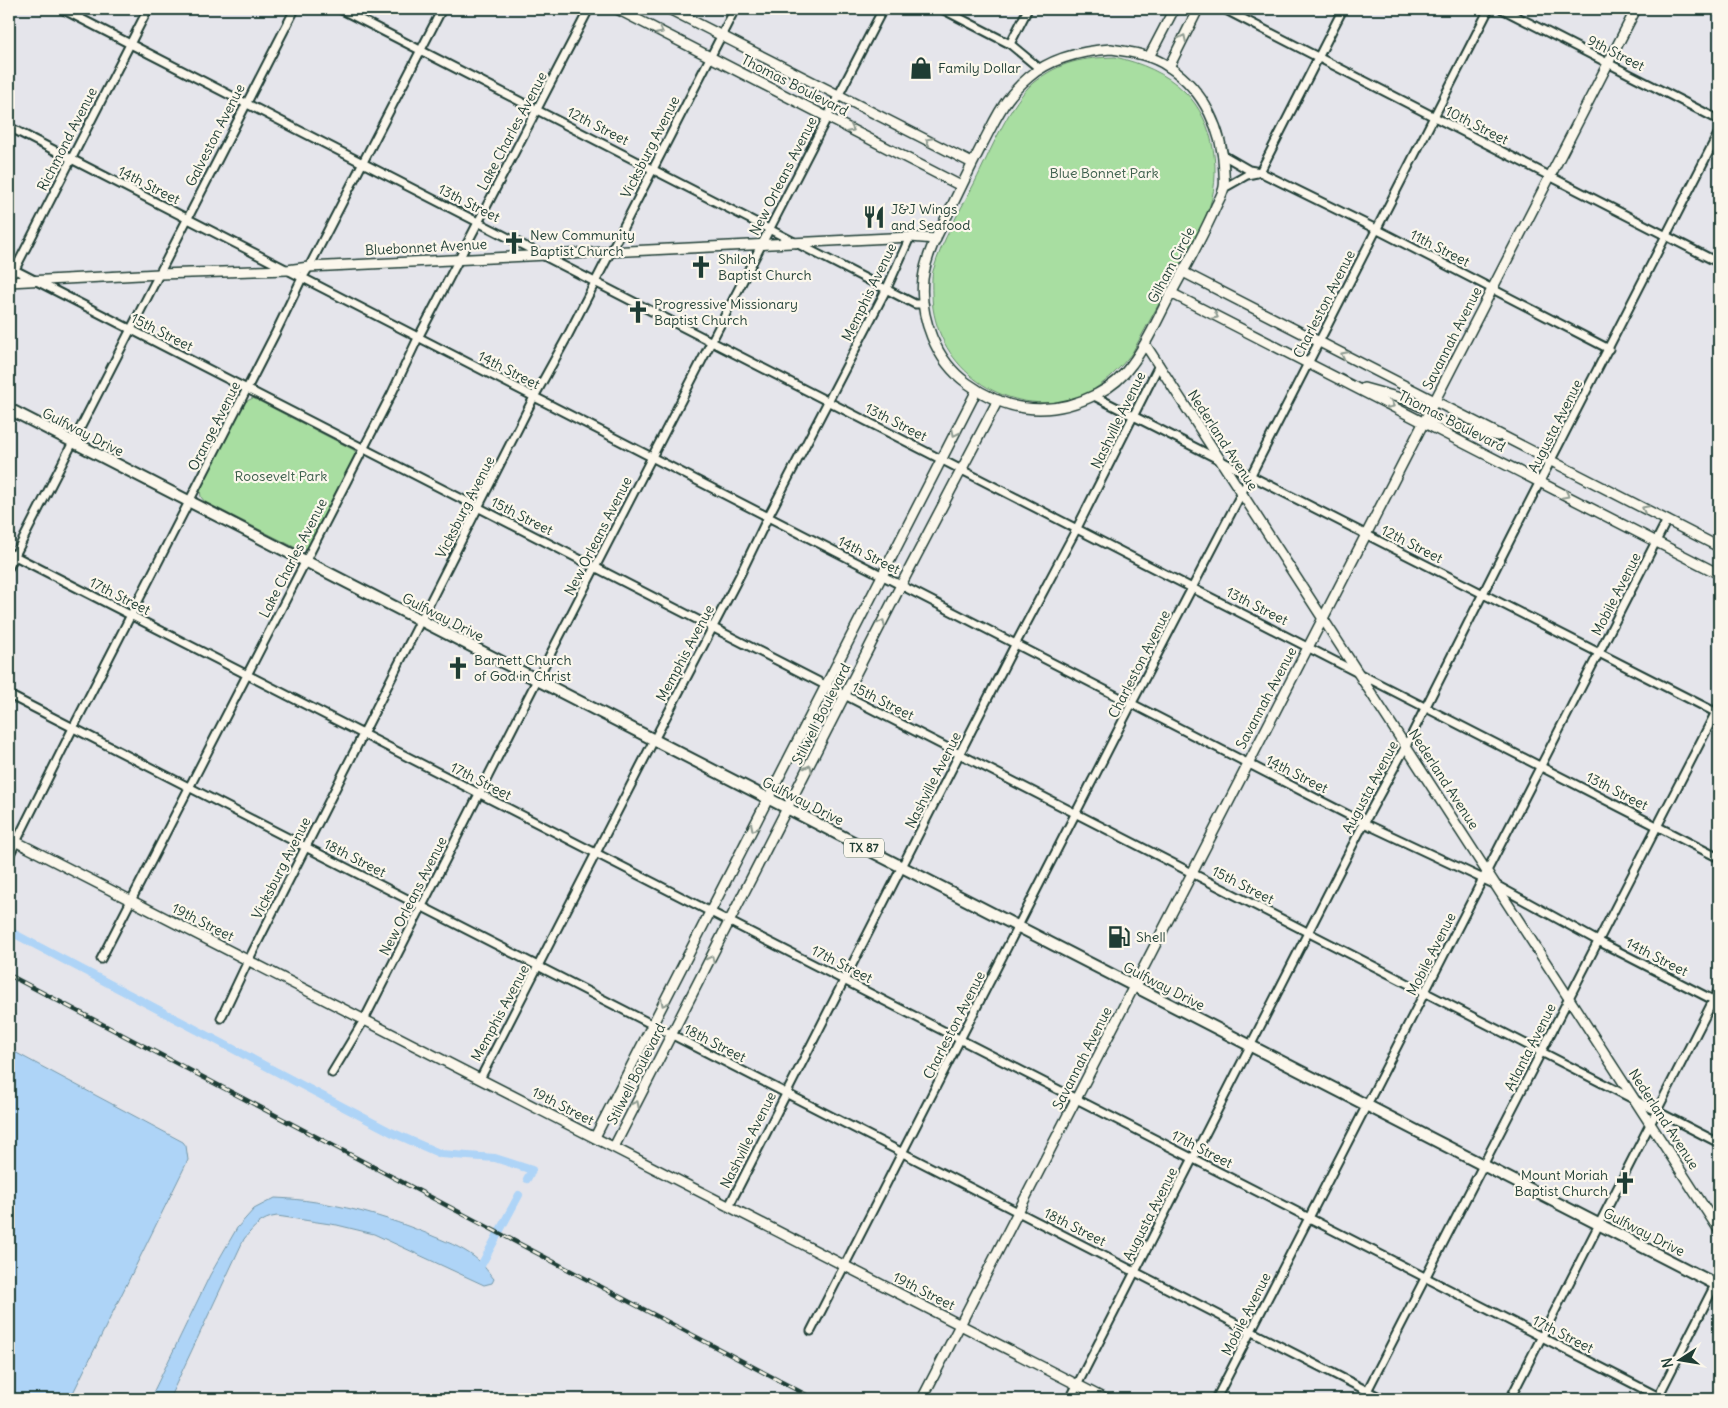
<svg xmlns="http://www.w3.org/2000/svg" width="1728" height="1408" font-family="Delius,sans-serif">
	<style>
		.green { fill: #a8dea1; stroke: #648e6a }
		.water { fill: #aed4f7; stroke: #7598a9 }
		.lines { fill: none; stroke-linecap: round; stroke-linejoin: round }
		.canal { stroke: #aed4f7; stroke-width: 8 }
		.street-casing { stroke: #1f3d34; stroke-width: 11 }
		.secondary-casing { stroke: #1f3d34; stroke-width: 12 }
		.primary-casing { stroke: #1f3d34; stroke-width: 14 }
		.street { stroke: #fbf7ec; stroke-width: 7 }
		.secondary { stroke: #fbf7ec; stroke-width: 9 }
		.primary { stroke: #fbf7ec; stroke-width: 10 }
		.rail-casing { stroke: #1f3d34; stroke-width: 4.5 }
		.rail { stroke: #fbf7ec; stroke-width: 2.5; stroke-dasharray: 8; stroke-linecap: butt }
		.oneway { stroke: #8d9a90 }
		.labels { text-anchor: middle; stroke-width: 4.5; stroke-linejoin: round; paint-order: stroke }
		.shield { fill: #fbf7ec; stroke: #61756b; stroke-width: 1 }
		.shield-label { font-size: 12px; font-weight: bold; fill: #1f3d34 }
		.street-label { font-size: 14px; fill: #1f3d34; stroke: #fbf7ec }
		.poi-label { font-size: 14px; fill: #1f3d34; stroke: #fbf7ec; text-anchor: start }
		.park-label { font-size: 14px; fill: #3a5d4a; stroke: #fbf7ec }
	</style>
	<rect width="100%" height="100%" fill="#e5e5eb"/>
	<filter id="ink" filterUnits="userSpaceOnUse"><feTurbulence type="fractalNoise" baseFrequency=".02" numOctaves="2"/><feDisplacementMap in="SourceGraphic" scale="10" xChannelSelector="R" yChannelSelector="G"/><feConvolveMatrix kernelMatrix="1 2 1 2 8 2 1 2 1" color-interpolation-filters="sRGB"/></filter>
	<g filter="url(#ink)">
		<g class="green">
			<path d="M1115 57C1141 63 1166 73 1185 92 1215 121 1223 176 1207 213 1201 229 1191 244 1182 260 1166 291 1149 322 1132 353 1117 372 1097 392 1073 399 1009 416 943 374 933 308 932 300 931 279 933 271 942 240 960 211 975 182 989 154 1011 101 1034 82 1062 61 1082 58 1115 57Z"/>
			<polygon points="253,398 354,450 356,453 309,546 303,550 298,549 205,502 201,497 200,490 245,402"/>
		</g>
		<g class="water">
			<polygon points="9,1049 183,1142 186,1146 188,1160 70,1399 9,1399"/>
			<path d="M275 1198C328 1200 387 1216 435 1237 450 1243 467 1250 479 1261 484 1266 489 1273 494 1279L492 1283 484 1285 374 1234 337 1225 277 1216C261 1218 254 1227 244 1239L169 1399H150L210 1275 237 1228 254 1209Z"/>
		</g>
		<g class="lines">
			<g class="canal">
				<polyline points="9,931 391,1132 441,1154 495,1158 532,1170 527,1179"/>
				<polyline points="477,1273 519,1195"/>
			</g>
			<defs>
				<g id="street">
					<polyline points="62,9 1719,858"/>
					<polyline points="340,9 915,304 924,304"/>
					<polyline points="942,9 1010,44 1040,69"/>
					<polyline points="1224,9 1719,263"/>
					<polyline points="1502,9 1719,120"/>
					<polyline points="1010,44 1028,9"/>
					<polyline points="9,127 1364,823 1496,885 1598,941 1719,1003"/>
					<polyline points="1223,155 1249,170 1260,172 1376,229 1609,349"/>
					<polyline points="1260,172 1343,9"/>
					<polyline points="1224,188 1247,175 1257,173"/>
					<polyline points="9,267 1719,1143"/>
					<polyline points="9,281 148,9"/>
					<polyline points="1094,396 1719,714"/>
					<polyline points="9,553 1663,1399"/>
					<polyline points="9,567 295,9"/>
					<polyline points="9,695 1383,1399"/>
					<polyline points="9,856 73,728 276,332 302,278 309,267 442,9"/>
					<polyline points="101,959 392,393 418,338 589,9"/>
					<polyline points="221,1018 248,961 534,397 566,339 735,9"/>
					<polyline points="332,1073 364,1020 537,680 883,9"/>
					<polyline points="480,1079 654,740 740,575 768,517 887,288 910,237"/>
					<polyline points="729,1206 1016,643 1077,528 1159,365"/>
					<polyline points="811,1331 1132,703 1251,475 1489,9"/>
					<polyline points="1070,1399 1364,823 1406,746 1512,536 1719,132"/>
					<polyline points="1216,1399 1667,520"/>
					<polyline points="1363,1399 1719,706"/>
					<polyline points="1510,1399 1719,989"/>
					<polyline points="1657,1399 1719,1277"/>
				</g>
				<g id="secondary">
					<polyline points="617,9 961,186"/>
					<polyline points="669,9 972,163"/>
					<path d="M1111 49C1131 52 1152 55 1169 67 1204 90 1223 131 1224 172 1224 176 1225 182 1224 187 1223 193 1219 200 1216 206 1204 234 1189 261 1174 288 1160 313 1149 341 1132 364 1123 377 1111 387 1097 394 1052 417 1008 413 967 383 936 361 919 317 923 279 926 255 938 233 949 212 960 189 971 166 983 143 991 128 998 112 1008 99 1014 91 1022 83 1029 77 1052 57 1082 51 1111 49Z"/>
					<polyline points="1149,57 1174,9"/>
					<polyline points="1169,67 1198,9"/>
					<polyline points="1183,272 1719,547"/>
					<polyline points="9,282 159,274 287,270 309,267 910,237 936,239"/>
					<polyline points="1171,293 1719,574"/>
					<polyline points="1145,344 1719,1230"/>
					<polyline points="1364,388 1404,399 1422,407 1435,401"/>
					<path d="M1424 423 1436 419C1456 428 1476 433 1498 436"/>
					<polyline points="9,838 1105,1399"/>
					<polyline points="595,1137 977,390"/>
					<polyline points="614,1147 901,585 998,400"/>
					<polyline points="922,1399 1636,9"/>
				</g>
				<polyline id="primary" points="9,409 1719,1286"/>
			</defs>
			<use href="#street" class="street-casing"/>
			<use href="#secondary" class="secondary-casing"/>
			<use href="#primary" class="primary-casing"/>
			<use href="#street" class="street"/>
			<use href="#secondary" class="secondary"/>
			<use href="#primary" class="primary"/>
			<defs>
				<polyline id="rail" points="9,975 814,1399"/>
			</defs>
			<use href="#rail" class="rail-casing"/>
			<use href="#rail" class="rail"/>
		</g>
		<defs><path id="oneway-chevron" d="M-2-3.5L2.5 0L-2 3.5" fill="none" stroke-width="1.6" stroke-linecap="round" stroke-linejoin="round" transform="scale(1.25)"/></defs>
		<g class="oneway">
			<use href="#oneway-chevron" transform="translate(660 31) rotate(27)"/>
			<use href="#oneway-chevron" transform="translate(1183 38) rotate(-64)"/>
			<use href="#oneway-chevron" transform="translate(851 129) rotate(27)"/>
			<use href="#oneway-chevron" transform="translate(929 141) rotate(-153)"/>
			<use href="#oneway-chevron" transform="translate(1215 316) rotate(27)"/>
			<use href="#oneway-chevron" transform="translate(1344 355) rotate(-153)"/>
			<use href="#oneway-chevron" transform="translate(1391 405) rotate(27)"/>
			<use href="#oneway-chevron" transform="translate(955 433) rotate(117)"/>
			<use href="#oneway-chevron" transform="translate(1566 495) rotate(27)"/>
			<use href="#oneway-chevron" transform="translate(1645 509) rotate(-153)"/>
			<use href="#oneway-chevron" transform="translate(882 623) rotate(-63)"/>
			<use href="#oneway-chevron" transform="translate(809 768) rotate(-63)"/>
			<use href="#oneway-chevron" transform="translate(754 828) rotate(117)"/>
			<use href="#oneway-chevron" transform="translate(711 959) rotate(-63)"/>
			<use href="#oneway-chevron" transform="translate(664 1003) rotate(117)"/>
			<use href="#oneway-chevron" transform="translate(636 1104) rotate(-63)"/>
		</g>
	</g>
	<defs>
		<symbol id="shop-bare" viewBox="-9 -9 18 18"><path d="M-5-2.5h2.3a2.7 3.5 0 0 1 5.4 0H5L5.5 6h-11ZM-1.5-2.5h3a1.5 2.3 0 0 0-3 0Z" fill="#1f3d34" stroke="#fbf7ec" stroke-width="2.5" paint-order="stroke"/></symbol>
		<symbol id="restaurant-bare" viewBox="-9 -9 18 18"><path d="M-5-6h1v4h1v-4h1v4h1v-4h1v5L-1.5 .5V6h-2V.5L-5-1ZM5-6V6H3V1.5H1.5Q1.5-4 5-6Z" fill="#1f3d34" stroke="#fbf7ec" stroke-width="2.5" paint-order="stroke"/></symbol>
		<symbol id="church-bare" viewBox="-9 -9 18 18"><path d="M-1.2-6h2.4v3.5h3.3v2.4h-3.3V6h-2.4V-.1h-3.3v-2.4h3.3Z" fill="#1f3d34" stroke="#fbf7ec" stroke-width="2.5" paint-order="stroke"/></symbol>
		<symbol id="fuel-bare" viewBox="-9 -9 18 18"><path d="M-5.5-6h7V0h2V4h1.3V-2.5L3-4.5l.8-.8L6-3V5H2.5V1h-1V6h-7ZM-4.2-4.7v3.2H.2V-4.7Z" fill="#1f3d34" stroke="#fbf7ec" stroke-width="2.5" paint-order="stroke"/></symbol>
	</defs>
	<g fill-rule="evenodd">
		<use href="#shop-bare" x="905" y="52" width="32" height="32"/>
		<use href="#restaurant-bare" x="858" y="201" width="32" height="32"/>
		<use href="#church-bare" x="498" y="227" width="32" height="32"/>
		<use href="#church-bare" x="685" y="251" width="32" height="32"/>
		<use href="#church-bare" x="622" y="296" width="32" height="32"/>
		<use href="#church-bare" x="442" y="652" width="32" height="32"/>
		<use href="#fuel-bare" x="1103" y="921" width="32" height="32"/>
		<use href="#church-bare" x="1609" y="1167" width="32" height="32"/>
	</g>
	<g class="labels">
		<rect class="shield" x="844" y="838.5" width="40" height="19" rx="4"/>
		<g class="shield-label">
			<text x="864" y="852">TX 87</text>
		</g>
		<g class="street-label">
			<text transform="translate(1616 53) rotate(27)" y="5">9th Street</text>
			<text transform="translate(795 85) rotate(27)" y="5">Thomas Boulevard</text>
			<text transform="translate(1477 125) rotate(27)" y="5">10th Street</text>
			<text transform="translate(598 126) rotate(27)" y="5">12th Street</text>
			<text transform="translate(512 131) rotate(-62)" y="5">Lake Charles Avenue</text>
			<text transform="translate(215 135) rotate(-63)" y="5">Galveston Avenue</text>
			<text transform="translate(67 139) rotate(-63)" y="5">Richmond Avenue</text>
			<text transform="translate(650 147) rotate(-63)" y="5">Vicksburg Avenue</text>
			<text transform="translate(783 176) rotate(-63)" y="5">New Orleans Avenue</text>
			<text transform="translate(149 185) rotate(27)" y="5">14th Street</text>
			<text transform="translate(469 203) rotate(27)" y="5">13th Street</text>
			<text transform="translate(426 247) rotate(-3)" y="5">Bluebonnet Avenue</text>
			<text transform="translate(1440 248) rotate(27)" y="5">11th Street</text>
			<text transform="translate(1171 265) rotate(-62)" y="5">Gilham Circle</text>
			<text transform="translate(869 292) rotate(-64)" y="5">Memphis Avenue</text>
			<text transform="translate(1324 304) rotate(-63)" y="5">Charleston Avenue</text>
			<text transform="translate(162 332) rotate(27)" y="5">15th Street</text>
			<text transform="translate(1452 338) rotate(-63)" y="5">Savannah Avenue</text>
			<text transform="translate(509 370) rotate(27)" y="5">14th Street</text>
			<text transform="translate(1118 420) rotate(-64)" y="5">Nashville Avenue</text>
			<text transform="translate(1452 421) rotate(27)" y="5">Thomas Boulevard</text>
			<text transform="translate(896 422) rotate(27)" y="5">13th Street</text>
			<text transform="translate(214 426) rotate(-63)" y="5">Orange Avenue</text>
			<text transform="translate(1555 426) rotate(-63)" y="5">Augusta Avenue</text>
			<text transform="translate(83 432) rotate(27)" y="5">Gulfway Drive</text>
			<text transform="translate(1223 440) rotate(57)" y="5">Nederland Avenue</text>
			<text transform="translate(465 507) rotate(-63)" y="5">Vicksburg Avenue</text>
			<text transform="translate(522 516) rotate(27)" y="5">15th Street</text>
			<text transform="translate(598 536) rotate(-63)" y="5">New Orleans Avenue</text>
			<text transform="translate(1412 544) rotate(27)" y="5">12th Street</text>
			<text transform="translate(869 555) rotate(27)" y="5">14th Street</text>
			<text transform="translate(293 558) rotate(-63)" y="5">Lake Charles Avenue</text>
			<text transform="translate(1616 594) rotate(-63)" y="5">Mobile Avenue</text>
			<text transform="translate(120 596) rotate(27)" y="5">17th Street</text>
			<text transform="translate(1257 606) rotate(27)" y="5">13th Street</text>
			<text transform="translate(443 617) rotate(27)" y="5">Gulfway Drive</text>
			<text transform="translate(685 653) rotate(-62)" y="5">Memphis Avenue</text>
			<text transform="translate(1139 664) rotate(-63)" y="5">Charleston Avenue</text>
			<text transform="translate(1266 698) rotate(-62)" y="5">Savannah Avenue</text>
			<text transform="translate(883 701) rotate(27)" y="5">15th Street</text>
			<text transform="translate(821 714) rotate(-63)" y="5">Stilwell Boulevard</text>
			<text transform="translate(1297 774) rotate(27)" y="5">14th Street</text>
			<text transform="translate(1444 779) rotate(57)" y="5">Nederland Avenue</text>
			<text transform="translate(933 780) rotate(-63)" y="5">Nashville Avenue</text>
			<text transform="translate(481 781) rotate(27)" y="5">17th Street</text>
			<text transform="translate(1370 787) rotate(-62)" y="5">Augusta Avenue</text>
			<text transform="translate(1617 791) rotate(27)" y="5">13th Street</text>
			<text transform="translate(803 801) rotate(27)" y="5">Gulfway Drive</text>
			<text transform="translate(355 858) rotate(27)" y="5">18th Street</text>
			<text transform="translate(281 868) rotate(-63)" y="5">Vicksburg Avenue</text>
			<text transform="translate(1243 885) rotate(27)" y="5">15th Street</text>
			<text transform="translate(413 896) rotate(-63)" y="5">New Orleans Avenue</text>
			<text transform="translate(203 922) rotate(27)" y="5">19th Street</text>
			<text transform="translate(1431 954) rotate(-63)" y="5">Mobile Avenue</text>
			<text transform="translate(1657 957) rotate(27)" y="5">14th Street</text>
			<text transform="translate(842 964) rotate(27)" y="5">17th Street</text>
			<text transform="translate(1164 986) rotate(27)" y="5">Gulfway Drive</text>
			<text transform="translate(500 1013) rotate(-62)" y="5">Memphis Avenue</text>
			<text transform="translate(954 1025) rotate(-63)" y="5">Charleston Avenue</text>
			<text transform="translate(715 1043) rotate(27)" y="5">18th Street</text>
			<text transform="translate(1530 1047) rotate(-63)" y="5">Atlanta Avenue</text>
			<text transform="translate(1082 1058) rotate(-63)" y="5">Savannah Avenue</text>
			<text transform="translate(636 1074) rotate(-63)" y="5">Stilwell Boulevard</text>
			<text transform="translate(563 1106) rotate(27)" y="5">19th Street</text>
			<text transform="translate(1664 1119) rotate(57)" y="5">Nederland Avenue</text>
			<text transform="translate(748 1140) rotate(-63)" y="5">Nashville Avenue</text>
			<text transform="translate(1202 1149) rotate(27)" y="5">17th Street</text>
			<text transform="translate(1150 1214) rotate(-63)" y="5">Augusta Avenue</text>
			<text transform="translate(1075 1227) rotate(27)" y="5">18th Street</text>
			<text transform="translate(1644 1232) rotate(27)" y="5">Gulfway Drive</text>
			<text transform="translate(924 1291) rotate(27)" y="5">19th Street</text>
			<text transform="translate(1246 1314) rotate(-63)" y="5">Mobile Avenue</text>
			<text transform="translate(1563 1334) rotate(27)" y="5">17th Street</text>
		</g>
		<g class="poi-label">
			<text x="938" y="73">Family Dollar</text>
			<text x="891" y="214">J&amp;J Wings<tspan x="891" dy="16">and Seafood</tspan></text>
			<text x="530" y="240">New Community<tspan x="530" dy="16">Baptist Church</tspan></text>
			<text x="718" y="264">Shiloh<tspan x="718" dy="16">Baptist Church</tspan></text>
			<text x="654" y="309">Progressive Missionary<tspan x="654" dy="16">Baptist Church</tspan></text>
			<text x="474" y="665">Barnett Church<tspan x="474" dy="16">of God in Christ</tspan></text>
			<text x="1136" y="942">Shell</text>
			<text x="1608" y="1180" text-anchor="end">Mount Moriah<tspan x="1608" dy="16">Baptist Church</tspan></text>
		</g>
		<g class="park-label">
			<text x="1104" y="178">Blue Bonnet Park</text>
			<text x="281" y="481">Roosevelt Park</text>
		</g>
	</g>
	<rect width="1728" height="1408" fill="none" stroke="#fbf7ec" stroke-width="30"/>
	<rect x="15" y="15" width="1698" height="1378" fill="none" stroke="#1f3d34" stroke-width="2" filter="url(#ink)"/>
	<g transform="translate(1680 1360) rotate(258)" stroke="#fbf7ec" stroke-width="4" paint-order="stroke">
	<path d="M0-4L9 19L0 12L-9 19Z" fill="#1f3d34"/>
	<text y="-8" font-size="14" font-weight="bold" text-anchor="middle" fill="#1f3d34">N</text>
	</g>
</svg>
